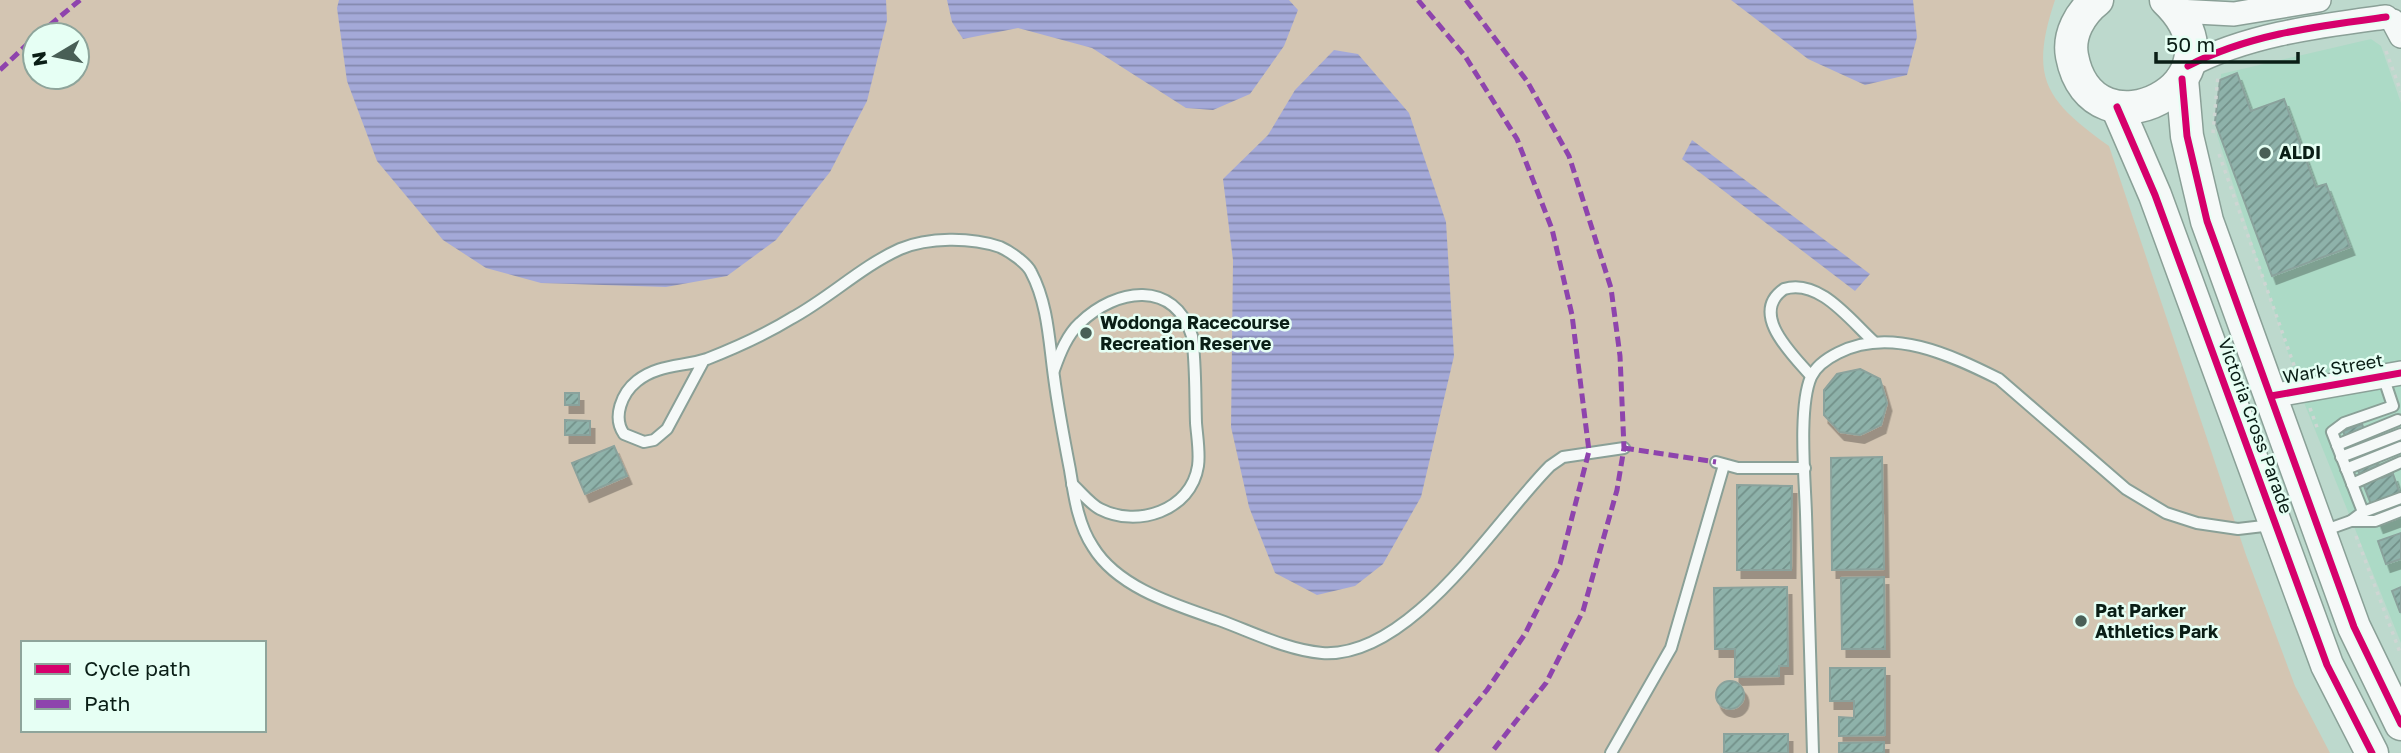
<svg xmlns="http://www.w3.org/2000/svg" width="2401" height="753" font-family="'Golos Text',sans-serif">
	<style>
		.built { fill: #acdac6 }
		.pitch { fill: #d3c5b2; fill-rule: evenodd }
		.water { fill: url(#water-rules) }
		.building { fill: url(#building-hatch); stroke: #8aa29c; stroke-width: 2; filter: url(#shadow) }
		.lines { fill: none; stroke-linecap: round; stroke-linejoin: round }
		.lane-casing { stroke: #8aa097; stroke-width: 14 }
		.street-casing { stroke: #8aa097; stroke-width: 26 }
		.secondary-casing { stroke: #8aa097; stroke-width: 35 }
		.path { stroke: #ced6d3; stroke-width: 3.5; stroke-dasharray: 3.5 5; stroke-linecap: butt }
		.lane { stroke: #f5f9f8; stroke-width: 10 }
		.street { stroke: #f5f9f8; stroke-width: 23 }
		.secondary { stroke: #f5f9f8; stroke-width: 32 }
		.quiet { stroke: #8e44ad; stroke-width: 5; stroke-dasharray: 10 5; stroke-linecap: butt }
		.cycleway-casing { stroke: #e6fff4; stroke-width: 11 }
		.cycleway { stroke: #d6006c; stroke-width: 7 }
		.poi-dot { fill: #495f56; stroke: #e6fff4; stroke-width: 2.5 }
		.labels { text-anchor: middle; stroke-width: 5; stroke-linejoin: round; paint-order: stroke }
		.poi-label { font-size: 18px; font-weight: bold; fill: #0a1e16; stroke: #e6fff4; text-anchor: start }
		.street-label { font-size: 18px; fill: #0a1e16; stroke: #e6fff4 }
	</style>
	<defs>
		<pattern id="water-rules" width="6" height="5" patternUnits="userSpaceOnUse" patternTransform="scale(1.75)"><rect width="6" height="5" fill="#a4a9d8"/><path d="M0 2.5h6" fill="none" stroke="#8489ae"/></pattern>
		<pattern id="building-hatch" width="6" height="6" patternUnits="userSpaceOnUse" patternTransform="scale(1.75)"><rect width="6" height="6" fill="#8eb2aa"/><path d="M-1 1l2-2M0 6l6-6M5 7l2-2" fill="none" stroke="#729089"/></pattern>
		<filter id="shadow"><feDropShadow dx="4.5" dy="8" stdDeviation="0" flood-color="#0004"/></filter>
	</defs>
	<rect width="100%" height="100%" fill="#bdd9cd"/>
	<polygon class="built" points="2371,39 2381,46 2401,103 2401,643 2305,405 2217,135 2221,74"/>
	<path class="pitch" d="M0 0H2055C2029 78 2045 100 2109 146L2246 555 2295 686 2330 753H0ZM35 35H77V77H35ZM23 643H264V730H23Z"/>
	<g class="water">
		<polygon points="339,0 886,0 887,20 867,101 830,172 776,240 727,276 666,287 541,283 486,268 443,240 377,161 347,81 337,8"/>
		<polygon points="947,0 1289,0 1298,10 1284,46 1250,94 1213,110 1186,108 1092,48 1018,28 963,39 952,22"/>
		<polygon points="1731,0 1913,0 1917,37 1907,75 1865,85 1808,59"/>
		<polygon points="1334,50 1358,54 1409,113 1446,222 1454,356 1421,497 1383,564 1355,586 1317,595 1275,573 1249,507 1231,427 1233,260 1223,179 1268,135 1295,90"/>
		<polygon points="1692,140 1870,274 1855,291 1682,159"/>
	</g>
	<g class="building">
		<polygon points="2237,73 2251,111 2284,99 2316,187 2326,184 2350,247 2272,276 2215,122 2220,80"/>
		<polygon points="1860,369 1880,379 1887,403 1881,425 1860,435 1840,432 1824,415 1824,390 1837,374"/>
		<rect x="565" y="393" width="14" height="12"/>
		<polygon points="565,420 590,421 590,435 565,435"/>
		<polygon points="2362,424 2382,478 2393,474 2401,497 2401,517 2379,525 2343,431"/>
		<polygon points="614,446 627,476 585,494 572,463"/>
		<polygon points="1882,457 1884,569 1832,570 1831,458"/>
		<polygon points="1737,485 1792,486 1791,570 1737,570"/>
		<polygon points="2401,533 2401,559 2386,564 2378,541"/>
		<polygon points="1884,577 1885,649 1842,649 1841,578"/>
		<polygon points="1787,587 1788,666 1779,666 1779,676 1735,677 1735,649 1715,649 1714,588"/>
		<polygon points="2401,587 2401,612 2400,612 2392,591"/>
		<polygon points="1830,668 1885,668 1885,735 1839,736 1839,717 1854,718 1854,701 1830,701"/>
		<circle cx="1730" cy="695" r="14"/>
		<rect x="1724" y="734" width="64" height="19"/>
		<polygon points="1884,742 1884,753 1839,753 1839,743"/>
	</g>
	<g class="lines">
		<defs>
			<g id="lane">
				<path d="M704 360 667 429 654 440 644 442 624 434C612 417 622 393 637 381 658 364 683 367 707 359 735 348 766 334 792 318 829 298 862 266 900 249 928 237 971 237 1000 247 1009 251 1027 263 1031 272 1048 304 1049 341 1054 377 1058 408 1064 439 1070 470 1074 495 1078 525 1093 547 1118 588 1176 605 1219 620 1252 632 1287 650 1322 653 1411 659 1495 521 1550 466L1563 457 1624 448"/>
				<path d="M1054 370C1060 353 1067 335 1080 323 1116 288 1174 279 1192 336 1196 365 1195 394 1196 423 1197 436 1200 453 1198 466 1191 511 1137 528 1100 509 1090 504 1081 492 1072 484"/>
				<path d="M1811 376C1794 356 1748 314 1784 289 1819 278 1850 320 1873 341"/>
				<polyline points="2337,445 2398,420"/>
				<polyline points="2341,457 2401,434"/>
				<polyline points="1716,462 1738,468 1805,468"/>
				<polyline points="2346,469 2401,447"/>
				<polyline points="2352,484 2401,462"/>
				<polyline points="2363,512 2401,498"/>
				<polyline points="2351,521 2375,521 2401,511"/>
				<polyline points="2323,531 2351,521 2363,512 2332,432 2344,423 2393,406 2383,376"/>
				<polyline points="1611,753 1671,648 1724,465"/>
				<path d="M1813 753C1810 673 1809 594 1806 514 1805 480 1798 407 1811 377 1816 366 1828 358 1838 353 1890 326 1951 355 1999 379L2126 489 2166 513 2197 523 2238 529 2272 525"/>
			</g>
			<g id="street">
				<polyline points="2177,11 2234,14 2319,0"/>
				<polyline points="2393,21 2401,36"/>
				<path d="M2188 66C2249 34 2319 26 2386 17"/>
				<polyline points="2271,396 2401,373"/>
			</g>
			<g id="secondary">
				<path d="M2097 0C2080 13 2068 35 2072 56 2092 163 2252 82 2166 0"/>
				<polyline points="2182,79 2187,136 2207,221 2354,627 2401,724"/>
				<polyline points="2117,107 2155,195 2327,665 2372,753"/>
			</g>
		</defs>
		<use href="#lane" class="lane-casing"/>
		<use href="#street" class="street-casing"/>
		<use href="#secondary" class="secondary-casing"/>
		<g class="path">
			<polyline points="2386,51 2401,92"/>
			<polyline points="2213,133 2218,75"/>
			<polyline points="2219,154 2296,371"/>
			<polyline points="2310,408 2318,430"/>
			<polyline points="2356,536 2401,655"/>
		</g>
		<use href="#lane" class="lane"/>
		<use href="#street" class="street"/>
		<use href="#secondary" class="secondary"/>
		<g class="quiet">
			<polyline points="1418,0 1465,56 1517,139 1552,229 1572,315 1589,451 1560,564 1525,634 1487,690 1435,753"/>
			<polyline points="1466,0 1527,81 1569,156 1611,288 1620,356 1624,448 1617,490 1583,611 1546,683 1491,753"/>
			<polyline points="38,35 80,0"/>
			<polyline points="0,70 35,37"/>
			<polyline points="1624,448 1716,462"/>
		</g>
		<defs>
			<g id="cycleway">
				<path d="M2188 66C2249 34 2319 26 2386 17"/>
				<polyline points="2182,79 2187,136 2207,221 2354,627 2401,724"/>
				<polyline points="2117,107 2155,195 2327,665 2372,753"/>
				<polyline points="2271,396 2401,373"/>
			</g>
		</defs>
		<use href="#cycleway" class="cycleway-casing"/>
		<use href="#cycleway" class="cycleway"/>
	</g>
	<g class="poi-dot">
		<circle cx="2265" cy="153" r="7"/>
		<circle cx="1086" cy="333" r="7"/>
		<circle cx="2081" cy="621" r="7"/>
	</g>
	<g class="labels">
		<g class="poi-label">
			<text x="2279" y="159">ALDI</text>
			<text x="1100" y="329">Wodonga Racecourse<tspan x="1100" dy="21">Recreation Reserve</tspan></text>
			<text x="2095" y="617">Pat Parker<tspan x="2095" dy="21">Athletics Park</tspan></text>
		</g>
		<g class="street-label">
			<text transform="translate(2333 369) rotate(-10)" y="6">Wark Street</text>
			<text transform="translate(2255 426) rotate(70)" y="6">Victoria Cross Parade</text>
		</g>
	</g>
	<rect x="21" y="641" width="245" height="91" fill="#e6fff4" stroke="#8ea59b" stroke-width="2"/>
	<rect x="35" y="664" width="35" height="10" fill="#d6006c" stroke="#8ea59b" stroke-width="2"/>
	<text x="84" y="676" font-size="21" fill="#0a1e16">Cycle path</text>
	<rect x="35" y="699" width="35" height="10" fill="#8e44ad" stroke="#8ea59b" stroke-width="2"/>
	<text x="84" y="711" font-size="21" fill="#0a1e16">Path</text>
	<g transform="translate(56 56) rotate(260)"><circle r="33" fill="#e6fff4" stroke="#8ea59b" stroke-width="2"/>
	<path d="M0-5L12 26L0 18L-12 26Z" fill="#495f56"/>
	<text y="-10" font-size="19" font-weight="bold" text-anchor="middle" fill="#0a1e16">N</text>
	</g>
	<path d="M2156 52v10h142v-10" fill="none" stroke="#0a1e16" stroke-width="3.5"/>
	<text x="2166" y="52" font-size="21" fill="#0a1e16" stroke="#e6fff4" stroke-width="5" paint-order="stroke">50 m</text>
</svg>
